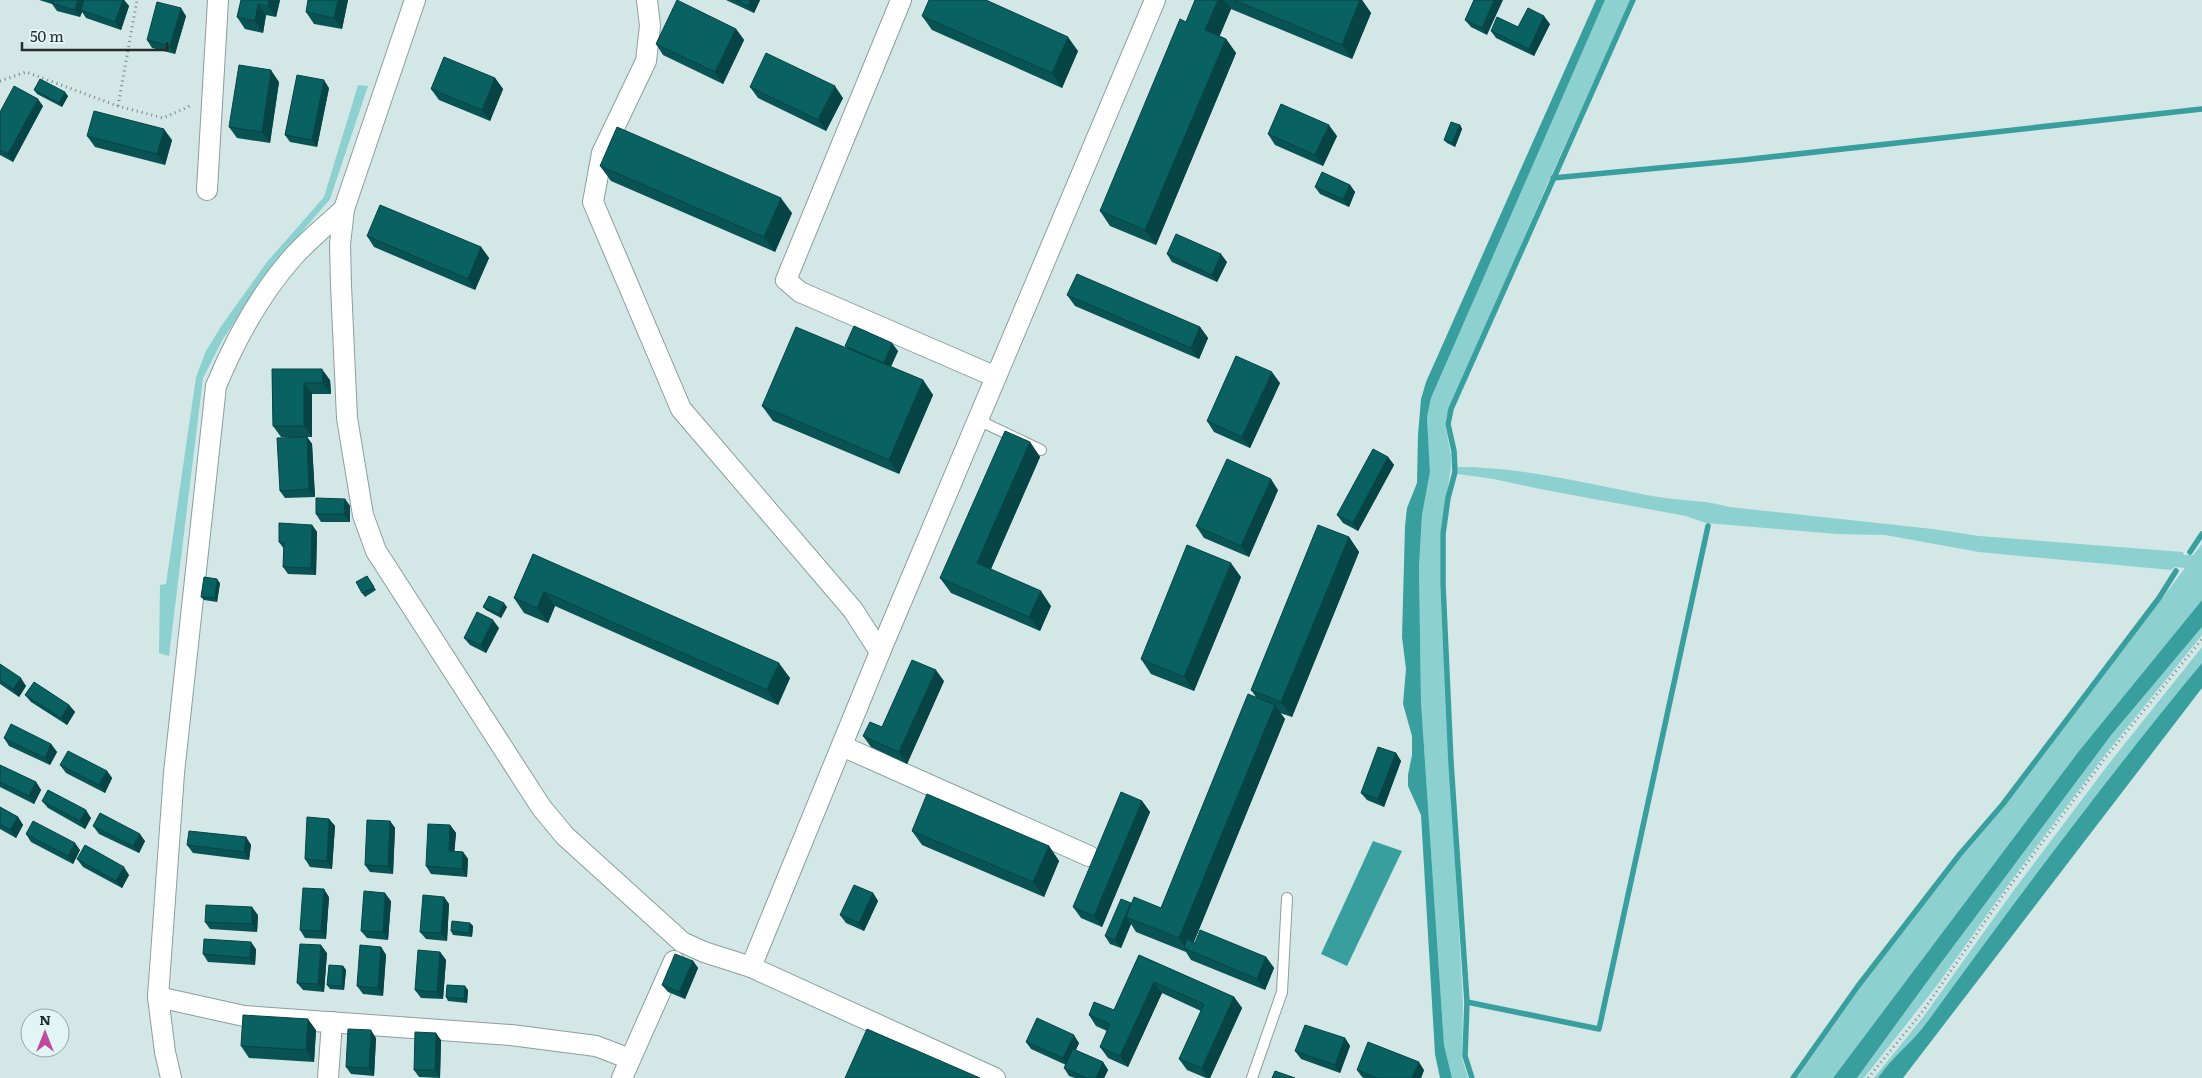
<svg xmlns="http://www.w3.org/2000/svg" width="2202" height="1078" font-family="Literata,serif">
	<style>
		.green { fill: #8cd0d0 }
		.water { fill: #389e9e }
		.lines { fill: none; stroke-linecap: round; stroke-linejoin: round }
		.stream { stroke: #389e9e; stroke-width: 5.5 }
		.service-casing { stroke: #8b9e9e; stroke-width: 12 }
		.minor-casing { stroke: #8b9e9e; stroke-width: 22 }
		.path { stroke: #798787; stroke-width: 3; stroke-dasharray: 1 4; stroke-linecap: butt }
		.service { stroke: #fff; stroke-width: 10 }
		.minor { stroke: #fff; stroke-width: 20 }
		.wall { fill: #095354 }
		.shaded-wall { fill: #074445 }
		.building { fill: #0a6162; stroke: #074445 }
	</style>
	<rect width="100%" height="100%" fill="#d3e7e7"/>
	<g class="green">
		<polygon points="1605,0 1631,0 1550,178 1446,417 1445,424 1451,455 1451,468 1440,536 1440,585 1463,1004 1462,1058 1468,1078 1452,1078 1444,1045 1421,702 1419,567 1422,515 1430,472 1427,416 1431,398"/>
		<polygon points="358,85 368,86 330,199 267,273 223,339 203,378 169,656 159,653 160,585 166,584 196,377 206,351 222,325 267,262 324,197"/>
		<path d="M1458 467C1525 467 1592 485 1658 497 1682 501 1706 500 1729 507L1933 529 1979 536 2183 552 2184 555H2193L2202 544V600L2079 751 1833 1078H1797L1860 988 1962 856 2004 807 2185 568 2175 567 2171 570 1979 552 1885 535 1837 534 1706 523 1686 516 1540 489 1494 479 1458 474Z"/>
		<polygon points="2202,627 2202,635 2105,755 2011,881 1938,984 1864,1078 1857,1078 1932,975 2112,734"/>
		<polygon points="2202,647 2202,663 1926,1024 1878,1078 1874,1078 1924,1016 2014,890 2111,761"/>
	</g>
	<g class="water">
		<polygon points="1596,0 1605,0 1431,398 1427,417 1430,472 1422,515 1419,567 1421,702 1444,1045 1452,1078 1440,1078 1435,1054 1421,815 1408,786 1408,775 1412,755 1412,736 1403,704 1406,669 1402,637 1405,526 1407,508 1417,483 1418,435 1421,399 1426,382"/>
		<polygon points="2202,600 2202,627 2112,734 1932,975 1857,1078 1833,1078 2079,751"/>
		<path d="M2202 663V688L1903 1078H1878C1892 1057 1913 1042 1928 1021 2016 900 2106 779 2202 663Z"/>
		<polygon points="1373,841 1402,851 1347,966 1321,954"/>
	</g>
	<g class="lines">
		<g class="stream">
			<polyline points="1553,178 1743,160 2202,109"/>
			<polyline points="2190,552 2202,534"/>
			<polyline points="1467,1002 1599,1029 1708,526"/>
			<polyline points="1472,1078 1465,1056 1467,1002 1451,762 1443,585 1443,534 1448,498 1455,472 1454,451 1448,424 1451,409 1633,0"/>
			<polyline points="1793,1078 1858,986 1960,854 2003,804 2159,598 2176,571"/>
		</g>
		<defs>
			<g id="service">
				<polyline points="978,420 1041,450"/>
				<polyline points="1252,1078 1282,992 1287,898"/>
			</g>
			<g id="minor">
				<polyline points="415,0 344,209 340,244 341,285 347,418 363,515 376,551 541,807 565,836 682,942 704,952 751,967 995,1078"/>
				<polyline points="647,0 650,26 646,61 602,153 593,202 681,409 853,610 880,652"/>
				<polyline points="901,0 786,280 800,292 996,377"/>
				<polyline points="207,190 218,0"/>
				<polyline points="842,746 1089,856"/>
				<polyline points="751,967 880,652 1155,0"/>
				<polyline points="158,997 244,1016 511,1035 596,1046 630,1059"/>
				<path d="M171 1078 165 1052 158 997 174 773 216 386C235 340 260 294 293 257 308 240 327 225 344 209"/>
				<polyline points="328,1078 332,1022"/>
				<polyline points="622,1078 674,961"/>
			</g>
		</defs>
		<use href="#service" class="service-casing"/>
		<use href="#minor" class="minor-casing"/>
		<g class="path">
			<polyline points="0,81 26,72 118,106 163,118 192,105"/>
			<polyline points="118,106 137,0"/>
			<polyline points="1868,1078 1923,1011 2009,887 2105,758 2202,639"/>
		</g>
		<use href="#service" class="service"/>
		<use href="#minor" class="minor"/>
	</g>
	<g class="wall">
		<polygon points="39,0 124,0 129,6 121,30 86,18 82,12 80,17 57,11 52,4"/>
		<polygon points="241,0 280,0 276,17 266,15 263,33 245,29 237,17"/>
		<polygon points="348,0 342,29 314,24 306,12"/>
		<polygon points="726,0 760,0 754,13"/>
		<polygon points="1195,0 1362,0 1371,13 1352,59 1231,9 1219,36 1226,39 1236,53 1156,245 1110,226 1100,211 1186,22"/>
		<polygon points="1474,0 1487,35 1471,27 1465,20"/>
		<polygon points="186,16 175,54 152,48 147,40"/>
		<polygon points="922,16 1078,51 1062,88 932,30"/>
		<polygon points="1550,24 1534,56 1496,38 1491,31"/>
		<polygon points="736,29 744,40 723,84 663,55 656,44"/>
		<polygon points="495,78 503,89 490,121 439,100 431,89"/>
		<polygon points="279,82 270,143 237,138 229,127"/>
		<polygon points="750,87 843,98 826,131 758,98"/>
		<polygon points="329,88 317,147 290,142 285,135"/>
		<polygon points="34,90 68,96 62,107 37,94"/>
		<polygon points="43,106 13,162 0,155 0,112"/>
		<polygon points="1460,125 1462,129 1455,147 1447,143 1444,140"/>
		<polygon points="1268,134 1337,136 1323,166 1275,145"/>
		<polygon points="87,136 172,140 165,165 95,147"/>
		<polygon points="600,166 792,213 775,252 611,181"/>
		<polygon points="1350,185 1355,192 1349,207 1320,194 1315,187"/>
		<polygon points="367,236 481,247 489,258 475,290 374,247"/>
		<polygon points="1167,254 1227,262 1217,282 1172,262"/>
		<polygon points="1067,295 1200,327 1208,338 1199,359 1075,306"/>
		<polygon points="845,346 898,351 891,367 923,380 933,395 899,474 773,421 762,406 847,348"/>
		<polygon points="272,369 330,380 331,394 312,394 312,437 307,437 312,444 315,497 285,498 280,491 295,437 281,437 273,426"/>
		<polygon points="1280,383 1250,448 1214,432 1207,421"/>
		<polygon points="1030,442 1040,457 991,569 1051,606 1040,631 951,593 940,578"/>
		<polygon points="1388,457 1394,465 1358,531 1343,523 1337,515"/>
		<polygon points="1278,490 1249,557 1204,538 1196,526"/>
		<polygon points="345,499 350,506 350,522 321,522 316,514"/>
		<polygon points="312,525 317,532 316,575 288,574 283,567 284,549 279,542"/>
		<polygon points="1349,537 1359,552 1292,717 1280,713 1285,719 1194,942 1266,957 1274,968 1265,990 1191,960 1186,952 1136,932 1131,924 1121,948 1110,944 1105,936 1131,903 1161,908 1256,697 1251,690"/>
		<polygon points="533,554 790,678 778,705 555,606 548,623 524,613 514,598"/>
		<polygon points="367,576 376,590 365,597 362,593"/>
		<polygon points="1241,577 1194,691 1151,674 1141,659"/>
		<polygon points="220,583 217,602 204,600 201,597"/>
		<polygon points="483,607 507,607 501,618 486,610"/>
		<polygon points="499,628 486,653 470,645 464,638"/>
		<polygon points="0,664 26,686 19,697 0,684"/>
		<polygon points="944,681 907,764 871,747 863,736 882,727"/>
		<polygon points="25,695 69,705 75,712 67,725 31,702"/>
		<polygon points="4,738 51,744 57,752 50,765 9,746"/>
		<polygon points="1396,753 1401,761 1384,807 1367,800 1361,793"/>
		<polygon points="0,765 36,782 41,790 34,804 0,787"/>
		<polygon points="60,765 107,771 112,778 105,793 66,773"/>
		<polygon points="42,801 91,818 85,829 48,808"/>
		<polygon points="1142,801 1150,812 1102,927 1081,918 1073,907"/>
		<polygon points="0,807 18,817 23,825 16,838 0,829"/>
		<polygon points="329,819 335,826 332,869 310,867 305,859"/>
		<polygon points="390,821 395,828 393,874 370,872 365,865"/>
		<polygon points="450,825 456,833 454,851 463,852 468,859 467,877 431,874 426,866"/>
		<polygon points="93,826 145,841 139,853 99,834"/>
		<polygon points="912,831 1049,846 1059,861 1044,897 922,845"/>
		<polygon points="26,834 80,850 73,864 31,842"/>
		<polygon points="246,837 251,845 249,860 193,853 187,845"/>
		<polygon points="77,859 129,875 122,888 83,867"/>
		<polygon points="873,893 878,901 864,931 846,923 840,915"/>
		<polygon points="329,897 326,939 305,938 300,930"/>
		<polygon points="444,897 449,904 447,941 426,939 420,932"/>
		<polygon points="391,901 388,940 367,938 361,931"/>
		<polygon points="258,915 257,932 210,929 205,922"/>
		<polygon points="470,923 473,926 472,937 453,935 451,931"/>
		<polygon points="381,947 386,955 383,996 363,994 357,986"/>
		<polygon points="256,949 255,965 208,962 203,954"/>
		<polygon points="440,952 446,960 443,999 421,998 415,990"/>
		<polygon points="327,953 324,992 303,990 297,983"/>
		<polygon points="1139,955 1234,997 1242,1008 1210,1078 1206,1078 1187,1070 1179,1059 1201,1011 1162,993 1128,1067 1108,1058 1100,1047 1107,1031 1096,1026 1089,1015 1114,1010"/>
		<polygon points="693,961 698,968 685,999 668,992 662,985"/>
		<polygon points="343,966 346,970 344,990 330,989 327,985"/>
		<polygon points="468,990 467,1003 448,1001 446,997"/>
		<polygon points="316,1030 314,1062 249,1058 241,1046"/>
		<polygon points="376,1038 374,1076 351,1074 346,1067"/>
		<polygon points="1345,1038 1350,1046 1340,1073 1301,1059 1295,1051"/>
		<polygon points="441,1040 440,1078 419,1077 414,1070"/>
		<polygon points="1026,1042 1079,1043 1076,1050 1103,1062 1108,1070 1104,1078 1075,1078 1069,1076 1064,1068 1066,1065 1031,1049"/>
		<polygon points="1357,1070 1424,1070 1421,1078 1364,1078 1362,1077"/>
	</g>
	<g class="shaded-wall">
		<polygon points="78,0 85,0 81,10 82,12 80,17 75,10"/>
		<polygon points="123,0 124,0 129,6 121,30 115,22"/>
		<polygon points="269,0 280,0 276,17 268,6"/>
		<polygon points="338,0 348,0 342,29 334,18"/>
		<polygon points="751,0 760,0 754,13 748,6"/>
		<polygon points="1218,0 1224,0 1231,9 1216,45 1205,30"/>
		<polygon points="1360,0 1362,0 1371,13 1352,59 1342,45"/>
		<polygon points="1494,0 1503,0 1487,35 1482,28"/>
		<polygon points="258,4 266,15 263,33 255,21"/>
		<polygon points="181,8 186,16 175,54 170,46"/>
		<polygon points="1544,16 1550,24 1534,56 1529,49"/>
		<polygon points="736,29 744,40 723,84 715,72"/>
		<polygon points="1068,37 1078,51 1062,88 1052,73"/>
		<polygon points="1226,39 1236,53 1156,245 1145,230"/>
		<polygon points="271,70 279,82 270,143 262,132"/>
		<polygon points="495,78 503,89 490,121 482,110"/>
		<polygon points="324,80 329,88 317,147 312,140"/>
		<polygon points="835,86 843,98 826,131 818,120"/>
		<polygon points="65,92 68,96 62,107 59,103"/>
		<polygon points="38,99 43,106 13,162 8,154"/>
		<polygon points="1329,125 1337,136 1323,166 1315,155"/>
		<polygon points="1460,125 1462,129 1455,147 1452,143"/>
		<polygon points="164,129 172,140 165,165 157,154"/>
		<polygon points="1350,185 1355,192 1349,207 1343,199"/>
		<polygon points="781,198 792,213 775,252 764,237"/>
		<polygon points="481,247 489,258 475,290 468,279"/>
		<polygon points="1221,254 1227,262 1217,282 1212,275"/>
		<polygon points="1200,327 1208,338 1199,359 1191,348"/>
		<polygon points="892,343 898,351 889,370 884,363"/>
		<polygon points="322,369 330,380 331,394 323,383"/>
		<polygon points="1272,372 1280,383 1250,448 1242,437"/>
		<polygon points="923,380 933,395 899,474 889,460"/>
		<polygon points="304,383 312,394 312,437 304,426"/>
		<polygon points="307,437 312,444 315,497 309,489"/>
		<polygon points="1030,442 1040,457 987,578 977,563"/>
		<polygon points="1388,457 1394,465 1358,531 1353,523"/>
		<polygon points="1271,479 1278,490 1249,557 1241,546"/>
		<polygon points="345,499 350,506 350,522 344,514"/>
		<polygon points="312,525 317,532 316,575 311,568"/>
		<polygon points="1349,537 1359,552 1292,717 1281,702"/>
		<polygon points="1231,563 1241,577 1194,691 1184,677"/>
		<polygon points="217,579 220,583 217,602 215,598"/>
		<polygon points="1041,591 1051,606 1040,631 1029,617"/>
		<polygon points="544,592 555,606 548,623 537,608"/>
		<polygon points="504,603 507,607 501,618 499,614"/>
		<polygon points="493,620 499,628 486,653 481,645"/>
		<polygon points="779,663 790,678 778,705 767,690"/>
		<polygon points="936,670 944,681 907,764 899,752"/>
		<polygon points="21,678 26,686 19,697 13,689"/>
		<polygon points="69,705 75,712 67,725 61,718"/>
		<polygon points="1275,705 1285,719 1190,951 1187,950 1179,938"/>
		<polygon points="51,744 57,752 50,765 45,758"/>
		<polygon points="1396,753 1401,761 1384,807 1378,799"/>
		<polygon points="107,771 112,778 105,793 99,785"/>
		<polygon points="36,782 41,790 34,804 29,796"/>
		<polygon points="1142,801 1150,812 1102,927 1094,916"/>
		<polygon points="86,810 91,818 85,829 80,821"/>
		<polygon points="18,817 23,825 16,838 10,830"/>
		<polygon points="329,819 335,826 332,869 327,861"/>
		<polygon points="390,821 395,828 393,874 388,866"/>
		<polygon points="450,825 456,833 454,858 449,851"/>
		<polygon points="140,834 145,841 139,853 133,846"/>
		<polygon points="246,837 251,845 249,860 244,852"/>
		<polygon points="75,843 80,850 73,864 68,856"/>
		<polygon points="1049,846 1059,861 1044,897 1033,882"/>
		<polygon points="463,852 468,859 467,877 462,869"/>
		<polygon points="124,867 129,875 122,888 116,881"/>
		<polygon points="324,889 329,897 326,939 321,931"/>
		<polygon points="385,893 391,901 388,940 383,932"/>
		<polygon points="873,893 878,901 864,931 859,923"/>
		<polygon points="444,897 449,904 447,941 441,933"/>
		<polygon points="1131,903 1126,917 1131,924 1121,948 1115,940"/>
		<polygon points="252,907 258,915 257,932 252,924"/>
		<polygon points="470,923 473,926 472,937 469,933"/>
		<polygon points="251,942 256,949 255,965 250,958"/>
		<polygon points="321,945 327,953 324,992 318,984"/>
		<polygon points="381,947 386,955 383,996 378,988"/>
		<polygon points="440,952 446,960 443,999 437,992"/>
		<polygon points="1266,957 1274,968 1265,990 1257,979"/>
		<polygon points="693,961 698,968 685,999 679,992"/>
		<polygon points="343,966 346,970 344,990 342,986"/>
		<polygon points="1154,982 1162,993 1128,1067 1120,1056"/>
		<polygon points="465,986 468,990 467,1003 464,999"/>
		<polygon points="1234,997 1242,1008 1210,1078 1208,1078 1202,1068"/>
		<polygon points="308,1019 316,1030 314,1062 306,1050"/>
		<polygon points="371,1030 376,1038 374,1076 369,1068"/>
		<polygon points="436,1033 441,1040 440,1078 435,1070"/>
		<polygon points="1074,1035 1079,1043 1068,1066 1063,1058"/>
		<polygon points="1345,1038 1350,1046 1340,1073 1335,1065"/>
		<polygon points="1103,1062 1108,1070 1104,1078 1096,1078"/>
		<polygon points="1419,1062 1424,1070 1421,1078 1412,1078"/>
	</g>
	<g class="building">
		<polygon points="53,0 78,0 75,10 52,3"/>
		<polygon points="84,0 123,0 115,22 81,10"/>
		<polygon points="241,0 269,0 268,6 258,4 255,21 237,17"/>
		<polygon points="308,0 338,0 334,18 306,12"/>
		<polygon points="677,0 736,29 715,72 656,44"/>
		<polygon points="737,0 751,0 748,6"/>
		<polygon points="929,0 986,0 1068,37 1052,73 922,16"/>
		<polygon points="1195,0 1218,0 1205,30 1226,39 1145,230 1100,211 1180,19 1186,22"/>
		<polygon points="1234,0 1360,0 1342,45"/>
		<polygon points="1474,0 1494,0 1482,28 1465,20"/>
		<polygon points="157,2 181,8 170,46 147,40"/>
		<polygon points="1528,8 1544,16 1529,49 1491,31 1497,17 1518,27"/>
		<polygon points="766,53 835,86 818,120 750,87"/>
		<polygon points="444,57 495,78 482,110 431,89"/>
		<polygon points="239,65 271,70 262,132 229,127"/>
		<polygon points="297,75 324,80 312,140 285,135"/>
		<polygon points="40,79 65,92 59,103 34,90"/>
		<polygon points="14,86 38,99 8,154 0,150 0,112"/>
		<polygon points="1281,104 1329,125 1315,155 1268,134"/>
		<polygon points="94,111 164,129 157,154 87,136"/>
		<polygon points="1451,122 1460,125 1452,143 1444,140"/>
		<polygon points="617,127 781,198 764,237 600,166"/>
		<polygon points="1322,172 1350,185 1343,199 1315,187"/>
		<polygon points="380,205 481,247 468,279 367,236"/>
		<polygon points="1176,234 1221,254 1212,275 1167,254"/>
		<polygon points="1077,274 1200,327 1191,348 1067,295"/>
		<polygon points="854,326 892,343 884,363 845,346"/>
		<polygon points="796,327 923,380 889,460 762,406"/>
		<polygon points="1236,356 1272,372 1242,437 1207,421"/>
		<polygon points="272,369 322,369 323,383 304,383 304,426 273,426"/>
		<polygon points="1005,431 1030,442 977,563 1041,591 1029,617 940,578"/>
		<polygon points="307,437 309,489 280,491 277,438"/>
		<polygon points="1373,449 1388,457 1353,523 1337,515"/>
		<polygon points="1227,459 1271,479 1241,546 1196,526"/>
		<polygon points="316,498 345,499 344,514 316,514"/>
		<polygon points="279,523 312,525 311,568 283,567 284,543 279,542"/>
		<polygon points="1318,525 1349,537 1281,702 1251,690"/>
		<polygon points="1187,545 1231,563 1184,677 1141,659"/>
		<polygon points="533,554 779,663 767,690 544,592 537,608 514,598"/>
		<polygon points="367,576 374,587 362,593 356,582"/>
		<polygon points="204,577 217,579 215,598 201,597"/>
		<polygon points="489,596 504,603 499,614 483,607"/>
		<polygon points="477,612 493,620 481,645 464,638"/>
		<polygon points="912,660 936,670 899,752 863,736 870,722 882,727"/>
		<polygon points="0,664 21,678 13,689 0,680"/>
		<polygon points="34,682 69,705 61,718 25,695"/>
		<polygon points="1248,694 1275,705 1179,938 1126,917 1134,897 1161,908"/>
		<polygon points="11,724 51,744 45,758 4,738"/>
		<polygon points="1378,747 1396,753 1378,799 1361,793"/>
		<polygon points="68,751 107,771 99,785 60,765"/>
		<polygon points="0,765 36,782 29,796 0,782"/>
		<polygon points="48,790 86,810 80,821 42,801"/>
		<polygon points="1121,792 1142,801 1094,916 1073,907"/>
		<polygon points="927,794 1049,846 1033,882 912,831"/>
		<polygon points="0,807 18,817 10,830 0,824"/>
		<polygon points="100,813 140,834 133,846 93,826"/>
		<polygon points="307,817 329,819 327,861 305,859"/>
		<polygon points="367,820 390,821 388,866 365,865"/>
		<polygon points="33,821 75,843 68,856 26,834"/>
		<polygon points="428,824 450,825 449,851 463,852 462,869 426,866"/>
		<polygon points="189,831 246,837 244,852 187,845"/>
		<polygon points="85,845 124,867 116,881 77,859"/>
		<polygon points="854,885 873,893 859,923 840,915"/>
		<polygon points="303,888 324,889 321,931 300,930"/>
		<polygon points="364,891 385,893 383,932 361,931"/>
		<polygon points="423,895 444,897 441,933 420,932"/>
		<polygon points="1121,899 1131,903 1115,940 1105,936"/>
		<polygon points="206,905 252,907 252,924 205,922"/>
		<polygon points="452,921 470,923 469,933 451,931"/>
		<polygon points="1200,930 1266,957 1257,979 1184,948 1187,939 1195,943"/>
		<polygon points="204,939 251,942 250,958 203,954"/>
		<polygon points="300,944 321,945 318,984 297,983"/>
		<polygon points="360,945 381,947 378,988 357,986"/>
		<polygon points="418,950 440,952 437,992 415,990"/>
		<polygon points="675,954 693,961 679,992 662,985"/>
		<polygon points="1139,955 1234,997 1202,1068 1179,1059 1204,1004 1154,982 1120,1056 1100,1047 1110,1024 1089,1015 1094,1002 1114,1010"/>
		<polygon points="329,965 343,966 342,986 327,985"/>
		<polygon points="447,985 465,986 464,999 446,997"/>
		<polygon points="243,1015 308,1019 306,1050 241,1046"/>
		<polygon points="1037,1018 1074,1035 1063,1058 1026,1042"/>
		<polygon points="1305,1025 1345,1038 1335,1065 1295,1051"/>
		<polygon points="348,1029 371,1030 369,1068 346,1067"/>
		<polygon points="867,1029 980,1078 845,1078"/>
		<polygon points="415,1032 436,1033 435,1070 414,1070"/>
		<polygon points="1368,1042 1419,1062 1412,1078 1377,1078 1357,1070"/>
		<polygon points="1073,1049 1103,1062 1096,1078 1087,1078 1064,1068"/>
		<polygon points="1275,1071 1295,1078 1272,1078"/>
	</g>
	<g transform="translate(45 1033)"><circle r="24" fill="#e0f5f4" stroke="#95a5a4"/>
	<path d="M0-4L9 19L0 12L-9 19Z" fill="#c0499f"/>
	<text y="-8" font-size="14" font-weight="bold" text-anchor="middle" fill="#242c2c">N</text>
	</g>
	<path d="M22 42v8h145v-8" fill="none" stroke="#242c2c" stroke-width="2.5"/>
	<text x="30" y="42" font-size="15" fill="#242c2c" stroke="#e0f5f4" stroke-width="4" paint-order="stroke">50 m</text>
</svg>
